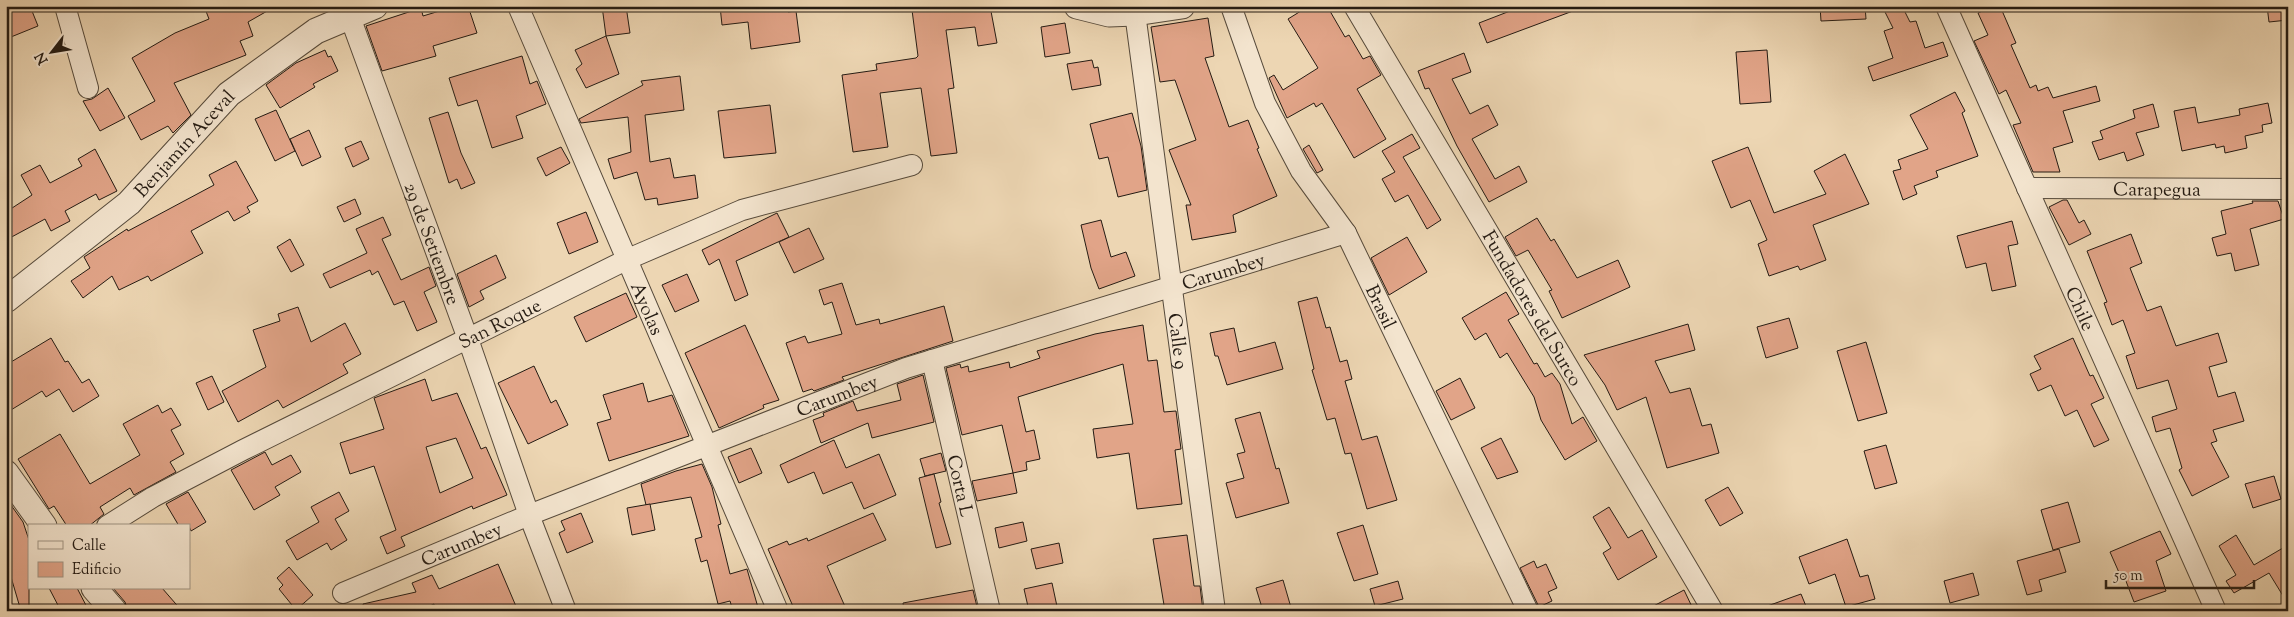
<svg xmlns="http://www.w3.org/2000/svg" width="2294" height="617" font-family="'Sorts Mill Goudy',serif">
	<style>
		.building { fill: #e1a488; stroke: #241b13; fill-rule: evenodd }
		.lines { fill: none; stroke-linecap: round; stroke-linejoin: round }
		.minor-casing { stroke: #564a3b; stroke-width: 22 }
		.tertiary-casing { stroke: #564a3b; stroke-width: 27 }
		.minor { stroke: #f3e4ce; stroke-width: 20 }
		.tertiary { stroke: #f3e4ce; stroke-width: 25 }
		.labels { text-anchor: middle; stroke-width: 4; stroke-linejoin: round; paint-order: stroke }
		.street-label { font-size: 19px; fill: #241b13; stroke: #f3e4ce }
	</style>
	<rect width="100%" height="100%" fill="#edd6b3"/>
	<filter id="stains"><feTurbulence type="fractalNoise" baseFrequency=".004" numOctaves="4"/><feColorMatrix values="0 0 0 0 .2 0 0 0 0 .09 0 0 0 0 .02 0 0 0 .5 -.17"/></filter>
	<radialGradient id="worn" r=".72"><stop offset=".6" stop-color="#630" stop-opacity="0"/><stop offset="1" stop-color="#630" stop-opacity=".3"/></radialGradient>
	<g class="building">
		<polygon points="6,6 30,6 38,26 6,39"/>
		<polygon points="204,6 276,6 248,22 253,36 240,41 246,55 174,83 191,115 173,133 168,126 141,140 128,116 155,101 132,58 175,33 209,19"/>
		<polygon points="456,6 468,6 477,33 433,46 436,56 382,71 366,26 421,8 423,16"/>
		<polygon points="602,6 626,6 630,33 606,36"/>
		<polygon points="720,6 788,6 788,12 796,11 800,42 751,49 748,22 722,25"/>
		<polygon points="915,6 990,6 997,43 978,46 975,27 946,30 954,88 948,89 957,153 931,156 921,88 880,93 888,147 853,152 842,75 877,70 876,64 916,58 918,56 912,10 916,9"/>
		<polygon points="1309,6 1327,6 1345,37 1349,35 1363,59 1370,56 1381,75 1357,89 1386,139 1354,158 1322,103 1316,107 1314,103 1287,118 1269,78 1274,75 1283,90 1318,68 1288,19"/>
		<polygon points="1523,6 1580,6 1581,8 1487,43 1479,23"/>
		<polygon points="1820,6 1865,6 1866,19 1821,21"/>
		<polygon points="1882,6 1902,6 1910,22 1916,21 1925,48 1943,42 1948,56 1873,81 1868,67 1893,58 1884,31 1893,28"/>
		<polygon points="1994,6 2000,6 2016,43 2011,45 2030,88 2036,85 2038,91 2048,87 2053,98 2096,86 2100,101 2063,111 2073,142 2053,148 2060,172 2033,172 2013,125 2021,123 2006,90 1999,94 1974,41 1988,35 1978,13"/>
		<polygon points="2267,6 2288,6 2288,20 2269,22"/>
		<polygon points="1208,18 1214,56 1205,58 1229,127 1248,120 1259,148 1257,149 1277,196 1233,215 1236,232 1192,240 1186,205 1191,205 1169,150 1196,140 1175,80 1160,82 1151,27"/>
		<polygon points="1065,23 1070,53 1045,57 1041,27"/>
		<polygon points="606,36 619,74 586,88 576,69 582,64 575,50"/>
		<polygon points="325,50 328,57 331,56 338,71 313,84 315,87 280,108 266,85 296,63"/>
		<polygon points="1767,50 1771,102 1740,104 1736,52"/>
		<polygon points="1464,53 1471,72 1452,79 1470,114 1488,105 1498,125 1472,139 1495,179 1519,166 1527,182 1489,202 1457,146 1429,88 1425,89 1418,71"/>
		<polygon points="522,56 530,84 537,81 546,104 516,116 523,138 492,148 477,100 458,106 449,78"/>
		<polygon points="1092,60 1094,68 1098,67 1101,85 1072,90 1067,64"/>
		<polygon points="680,76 684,110 645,115 650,162 670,158 674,178 695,175 698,198 658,205 657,198 645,200 637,172 614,179 608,159 631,152 628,117 581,123 579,119 643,85 641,81"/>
		<polygon points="108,88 125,118 100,131 83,101 92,99"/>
		<polygon points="1955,92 1965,111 1962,113 1978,156 1936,171 1938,177 1914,186 1917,194 1903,200 1893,171 1901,169 1898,160 1928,149 1910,115"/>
		<polygon points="2268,103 2272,123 2262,125 2263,132 2245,136 2247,148 2225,153 2224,146 2216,148 2215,144 2182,151 2174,111 2195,107 2198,123 2240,115 2239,109"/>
		<polygon points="2153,104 2159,127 2136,133 2144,155 2127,161 2124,152 2099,160 2092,142 2103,139 2100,131 2135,118 2133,110"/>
		<polygon points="770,105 776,153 724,158 718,111"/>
		<polygon points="276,110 295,151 275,161 255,119"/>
		<polygon points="448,112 461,153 475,183 461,189 457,179 449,183 429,118"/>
		<polygon points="1132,113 1141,146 1147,190 1118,197 1108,157 1099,159 1090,124"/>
		<polygon points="309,130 321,157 302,166 290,139"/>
		<polygon points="1412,134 1420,148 1403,157 1441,220 1427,229 1408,195 1395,202 1382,179 1395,172 1382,151"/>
		<polygon points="361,141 369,159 353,167 345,148"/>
		<polygon points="1309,145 1323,170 1317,173 1303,149"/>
		<polygon points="561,147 570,163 546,176 537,158"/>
		<polygon points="1748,147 1774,213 1826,194 1814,171 1845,154 1869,204 1813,225 1826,260 1800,270 1798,266 1769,276 1758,244 1767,240 1750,200 1731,208 1712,161"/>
		<polygon points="95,149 117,191 99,200 96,194 65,211 70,221 51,231 45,219 6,240 6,212 32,195 21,175 40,165 50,183 82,166 78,159"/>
		<polygon points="236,161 258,201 247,207 250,212 234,221 228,211 191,231 203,253 151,281 148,276 119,290 112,276 83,298 71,281 90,268 84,257 127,229 128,231 214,185 209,175"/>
		<polygon points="355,199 361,214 344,222 337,207"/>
		<polygon points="2063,200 2067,200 2079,223 2084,220 2091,234 2069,245 2049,207"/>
		<polygon points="2252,201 2278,201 2284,219 2250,229 2259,265 2235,271 2231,253 2217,256 2212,238 2226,234 2221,211 2253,203"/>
		<polygon points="586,212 598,242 569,254 557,223"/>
		<polygon points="777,213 789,237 736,261 748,295 735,301 719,259 709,265 702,250"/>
		<polygon points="383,217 391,235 382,239 401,280 429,267 436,286 424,292 437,322 417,331 404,301 394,305 378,271 372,275 370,270 330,288 323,274 367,253 356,229"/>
		<polygon points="1537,218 1551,241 1554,239 1577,278 1618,260 1630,287 1562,318 1549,291 1552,290 1528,250 1516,256 1505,237"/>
		<polygon points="1101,220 1111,257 1126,252 1135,276 1099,289 1091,268 1081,225"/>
		<polygon points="2012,221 2018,244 2008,246 2016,286 1992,291 1986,263 1966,268 1957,236"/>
		<polygon points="809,228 824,259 794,273 779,242"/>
		<polygon points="2131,234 2142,263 2130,268 2147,311 2161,306 2176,346 2218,333 2227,362 2209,367 2218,397 2235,392 2244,421 2213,430 2217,441 2211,443 2229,477 2192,496 2179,470 2182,468 2170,428 2156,432 2152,417 2177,409 2168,380 2137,389 2126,356 2135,353 2123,320 2112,325 2104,303 2107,302 2087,251"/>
		<polygon points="1407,237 1427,272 1389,295 1371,258"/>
		<polygon points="290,239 304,265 291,272 277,247"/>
		<polygon points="496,255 506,278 480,291 484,299 469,307 457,274"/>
		<polygon points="687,274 699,301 675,312 662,285"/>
		<polygon points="842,283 856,325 879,319 880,324 944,306 953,341 842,377 844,380 814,391 812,389 803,392 786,343 805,336 808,343 842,334 832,302 824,305 819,290"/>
		<polygon points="1506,292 1519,314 1508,320 1534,364 1537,363 1545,377 1552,373 1560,384 1572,424 1583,417 1597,441 1565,460 1541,420 1534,397 1507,353 1500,358 1486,333 1475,340 1462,318"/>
		<polygon points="626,293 637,317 586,342 574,317"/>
		<polygon points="1317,297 1326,328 1330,327 1340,362 1347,360 1352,379 1345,381 1362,440 1377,436 1397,500 1367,509 1351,453 1345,454 1335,418 1327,420 1312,370 1314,369 1298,302"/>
		<polygon points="298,307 311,342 345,323 361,354 343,364 348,373 283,408 278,400 238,422 222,391 266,367 253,330 280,321 278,314"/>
		<polygon points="1789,318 1798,348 1766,358 1757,327"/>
		<polygon points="1688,324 1695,350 1655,361 1670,393 1690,388 1702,426 1711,424 1719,453 1667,468 1646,397 1617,410 1605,385 1584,355"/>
		<polygon points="745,325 779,400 763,405 764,408 719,428 685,353"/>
		<polygon points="1143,325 1148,361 1157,360 1164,412 1176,411 1181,449 1175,450 1182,504 1137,509 1129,453 1097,458 1093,429 1133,424 1123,364 1018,397 1026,432 1034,430 1040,459 1026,462 1027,470 1013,473 1002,425 962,435 946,368 960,364 961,368 968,366 969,372 1009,362 1010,368 1040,358 1037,351 1095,334"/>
		<polygon points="1234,328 1239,352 1275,342 1283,369 1227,385 1218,356 1215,356 1210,333"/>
		<polygon points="51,338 65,362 68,361 82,383 89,379 99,396 73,412 59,389 46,397 42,391 6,413 6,365"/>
		<polygon points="2073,338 2090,376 2093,375 2104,398 2091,404 2109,440 2094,447 2077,410 2065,416 2051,385 2038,391 2030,374 2041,369 2034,356"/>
		<polygon points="1866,342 1887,413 1858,421 1837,351"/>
		<polygon points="534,366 551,403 556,400 568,425 528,444 498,383"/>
		<polygon points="923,375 934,422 872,438 868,423 821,443 813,420 824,416 823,413 853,401 857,411 901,400 897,384"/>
		<polygon points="212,376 224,402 208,410 196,383"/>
		<polygon points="1460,378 1475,408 1451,420 1436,391"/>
		<path d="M425 379 432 401 457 393 481 449 486 447 507 495 473 509 472 506 401 537 405 546 387 554 380 537 396 530 374 466 350 474 340 443 384 429 374 398ZM456 438 473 478 440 493 426 447Z"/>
		<polygon points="643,383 648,402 672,395 689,436 609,461 597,423 611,419 603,395"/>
		<polygon points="158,405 162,413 171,408 181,425 171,430 184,454 170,462 176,472 134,495 130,488 100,507 104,514 89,526 67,526 54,506 49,509 18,459 60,434 90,484 140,455 123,424"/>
		<polygon points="1260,412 1276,469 1279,468 1289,503 1236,518 1226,483 1244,478 1237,454 1245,452 1235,419"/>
		<polygon points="1501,438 1518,472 1497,479 1481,448"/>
		<polygon points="834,440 846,468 879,454 896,495 864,509 852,482 823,494 814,472 788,483 780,465"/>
		<polygon points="1886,445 1897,483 1875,489 1864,451"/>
		<polygon points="751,448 762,473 739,483 728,457"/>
		<polygon points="265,452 272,465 291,455 301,472 275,487 280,495 254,510 231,470"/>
		<polygon points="941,453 946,471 925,476 920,459"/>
		<polygon points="702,464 712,487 721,524 718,525 730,574 747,569 759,611 733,611 730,601 718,604 707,560 701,562 695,539 702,537 691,497 646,505 641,484 676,471"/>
		<polygon points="1013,473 1017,493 977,501 972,481"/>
		<polygon points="934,474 941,502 939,503 951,544 936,548 919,478"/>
		<polygon points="2274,476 2281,499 2253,508 2245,484"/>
		<polygon points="1728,487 1743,513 1720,526 1705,500"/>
		<polygon points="188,492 206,522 191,531 189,526 179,526 166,504"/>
		<polygon points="339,492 349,511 335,519 347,540 331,550 327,543 297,560 286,541 319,522 311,507"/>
		<polygon points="6,498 23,522 29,540 29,611 21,611 6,560"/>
		<polygon points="2068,502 2080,542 2053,550 2041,510"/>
		<polygon points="650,504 655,530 632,535 627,508"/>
		<polygon points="1609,507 1628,538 1642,530 1657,557 1618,580 1603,553 1611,548 1593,517"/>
		<polygon points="581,513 593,542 567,553 559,533 565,530 561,521"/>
		<polygon points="873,513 886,540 827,566 847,611 795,611 768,549 787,541 789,545 807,538 808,541"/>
		<polygon points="1023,522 1027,541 999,548 995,528"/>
		<polygon points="1363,525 1378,574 1354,581 1337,533"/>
		<polygon points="2160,531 2171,554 2156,561 2166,591 2134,602 2124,576 2121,577 2110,552"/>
		<polygon points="1187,535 1194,586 1200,586 1203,611 1165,611 1153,539"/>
		<polygon points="2236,535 2254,565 2288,545 2288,604 2269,573 2234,593 2226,581 2236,575 2219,546"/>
		<polygon points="1847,539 1860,577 1868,575 1875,599 1846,607 1835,574 1809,584 1799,557"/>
		<polygon points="1059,543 1063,563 1036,569 1031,549"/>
		<polygon points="2059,549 2066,572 2039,580 2042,591 2027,595 2017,561"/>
		<polygon points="1534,561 1537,568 1546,564 1557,588 1548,592 1552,601 1539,607 1520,568"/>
		<polygon points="498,564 518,611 435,611 434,604 424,609 423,607 403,611 364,611 363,604 416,592 412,583 432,575 439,589"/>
		<polygon points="289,567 313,595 296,610 279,589 283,585 277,578"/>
		<polygon points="1973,573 1979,595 1950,603 1944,581"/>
		<polygon points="1283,580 1292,611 1263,611 1256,588"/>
		<polygon points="1398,581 1403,599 1375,606 1370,589"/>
		<polygon points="1052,583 1058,611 1029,611 1024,589"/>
		<polygon points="49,588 77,588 89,611 61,611"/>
		<polygon points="113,588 162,588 182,611 128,611 125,602"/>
		<polygon points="973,590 978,611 904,611 903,603"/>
		<polygon points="1684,590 1694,611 1644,611"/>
		<polygon points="1801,594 1808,611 1760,611 1759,609"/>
	</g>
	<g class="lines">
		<defs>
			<g id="minor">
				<polyline points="65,6 88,88"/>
				<path id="s1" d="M518 6 778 611"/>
				<path id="s2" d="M1231 6 1265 103 1301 171 1346 233 1528 611"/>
				<path id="s3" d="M1354 6 1713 611"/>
				<path id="s4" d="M1946 6 2216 611"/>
				<path id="s5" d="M1135 13 1215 611"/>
				<path id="s6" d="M350 17 468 339 529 515 566 611"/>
				<path id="s7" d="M2027 188 2288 189"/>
				<path id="s8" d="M932 360 990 611"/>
				<path id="s9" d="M107 526 153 497 243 450 628 259 742 210 912 165"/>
				<path id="s10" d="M343 593 529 515 906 368 1346 233"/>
			</g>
			<g id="tertiary">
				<polyline points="1077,6 1109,14 1135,13 1182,6"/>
				<path id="s11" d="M6 300 129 203 229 94 316 31 375 6"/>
				<polyline points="6,473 44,526"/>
				<polyline points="94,588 114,611"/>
			</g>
		</defs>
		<use href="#minor" class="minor-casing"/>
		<use href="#tertiary" class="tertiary-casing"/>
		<use href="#minor" class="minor"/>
		<use href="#tertiary" class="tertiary"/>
	</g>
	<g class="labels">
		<g class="street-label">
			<text dy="7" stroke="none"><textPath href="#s11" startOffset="238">Benjamín Aceval</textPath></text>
			<text dy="7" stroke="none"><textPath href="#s7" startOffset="130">Carapegua</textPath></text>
			<text dy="7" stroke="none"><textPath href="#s6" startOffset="241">29 de Setiembre</textPath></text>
			<text dy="7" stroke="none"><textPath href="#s10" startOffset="938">Carumbey</textPath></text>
			<text dy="7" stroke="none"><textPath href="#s2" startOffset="338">Brasil</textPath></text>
			<text dy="7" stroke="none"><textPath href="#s1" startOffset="329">Ayolas</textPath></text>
			<text dy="7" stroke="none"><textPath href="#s3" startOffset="351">Fundadores del Surco</textPath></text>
			<text dy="7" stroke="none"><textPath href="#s4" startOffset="331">Chile</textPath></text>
			<text dy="7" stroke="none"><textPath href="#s9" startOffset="442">San Roque</textPath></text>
			<text dy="7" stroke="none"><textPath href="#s5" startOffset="331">Calle 9</textPath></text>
			<text dy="7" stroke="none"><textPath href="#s10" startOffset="532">Carumbey</textPath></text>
			<text dy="7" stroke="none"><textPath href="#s8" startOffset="129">Corta L</textPath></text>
			<text dy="7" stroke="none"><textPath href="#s10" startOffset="128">Carumbey</textPath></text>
		</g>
	</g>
	<rect width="2294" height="617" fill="none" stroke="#edd6b3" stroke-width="25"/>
	<rect x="8" y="8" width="2279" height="602" fill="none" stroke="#241b13" stroke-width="2.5"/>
	<rect x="12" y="12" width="2269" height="592" fill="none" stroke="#241b13"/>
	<rect x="28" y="524" width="162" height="65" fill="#f3e4ce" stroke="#a09483"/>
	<rect x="38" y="541" width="25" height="8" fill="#f3e4ce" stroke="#a09483"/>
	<text x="72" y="550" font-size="15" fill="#241b13">Calle</text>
	<rect x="38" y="562" width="25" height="15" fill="#e1a488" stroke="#a09483"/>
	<text x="72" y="574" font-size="15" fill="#241b13">Edificio</text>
	<g transform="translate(52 52) rotate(239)" stroke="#f3e4ce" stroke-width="4" paint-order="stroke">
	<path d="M0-4L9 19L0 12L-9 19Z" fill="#241b13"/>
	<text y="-8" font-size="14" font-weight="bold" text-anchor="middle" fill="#241b13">N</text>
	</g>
	<path d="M2106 580v8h148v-8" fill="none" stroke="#241b13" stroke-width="2.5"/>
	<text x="2114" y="580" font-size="15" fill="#241b13" stroke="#f3e4ce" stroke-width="4" paint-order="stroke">50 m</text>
	<rect width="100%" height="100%" filter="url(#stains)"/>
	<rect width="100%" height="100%" fill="url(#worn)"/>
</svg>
